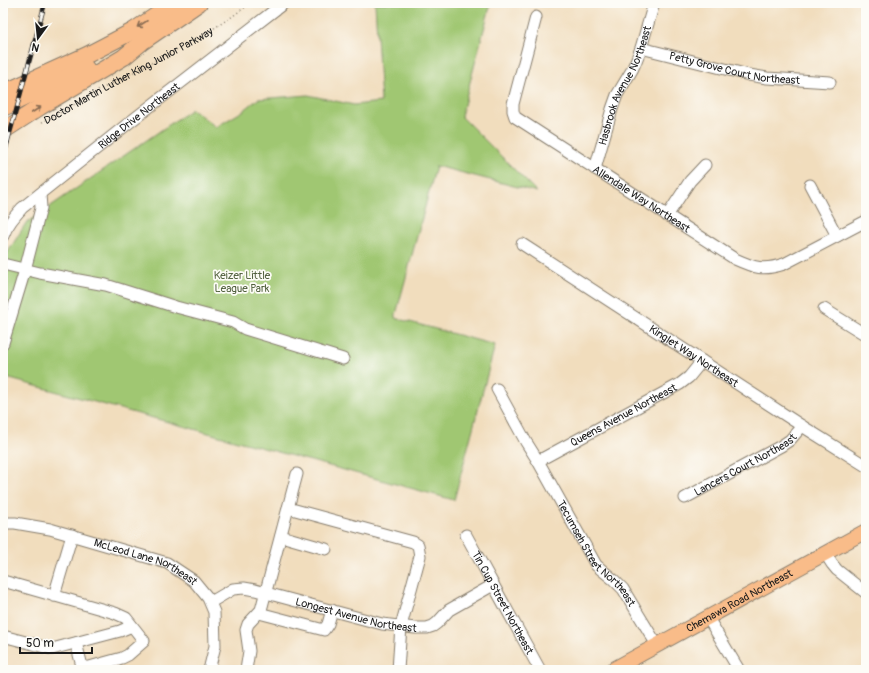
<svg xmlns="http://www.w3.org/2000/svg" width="869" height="673" font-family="Pangolin,sans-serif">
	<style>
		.green { fill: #a0c772; stroke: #5e7247 }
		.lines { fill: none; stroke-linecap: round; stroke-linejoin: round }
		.minor-casing { stroke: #867c6c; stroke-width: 13 }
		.major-casing { stroke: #867c6c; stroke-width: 16 }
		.highway-casing { stroke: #867c6c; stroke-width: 18 }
		.path { stroke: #867c6c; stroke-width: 1.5; stroke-dasharray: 1 3; stroke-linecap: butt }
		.minor { stroke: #fff; stroke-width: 11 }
		.major { stroke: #f9bc89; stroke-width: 14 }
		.highway { stroke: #f9bc89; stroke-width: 16 }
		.rail-casing { stroke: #1c1c1c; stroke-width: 4.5 }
		.rail { stroke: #fdfcf7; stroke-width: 3; stroke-dasharray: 9; stroke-linecap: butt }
		.oneway { stroke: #8a6c52 }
		.labels { text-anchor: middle; stroke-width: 3.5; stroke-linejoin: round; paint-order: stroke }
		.street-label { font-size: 11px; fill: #1c1c1c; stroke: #fdfcf7 }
		.park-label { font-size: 11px; fill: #51603e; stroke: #fdfcf7 }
	</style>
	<rect width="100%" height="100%" fill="#fdfcf7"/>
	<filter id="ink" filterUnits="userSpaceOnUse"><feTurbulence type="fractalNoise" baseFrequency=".025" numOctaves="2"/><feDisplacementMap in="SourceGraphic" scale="8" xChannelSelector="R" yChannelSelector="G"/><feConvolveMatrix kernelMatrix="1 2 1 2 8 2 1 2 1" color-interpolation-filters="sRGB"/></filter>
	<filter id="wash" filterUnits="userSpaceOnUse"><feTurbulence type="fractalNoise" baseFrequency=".012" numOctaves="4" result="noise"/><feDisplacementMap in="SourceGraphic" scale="16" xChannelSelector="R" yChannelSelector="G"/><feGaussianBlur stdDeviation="0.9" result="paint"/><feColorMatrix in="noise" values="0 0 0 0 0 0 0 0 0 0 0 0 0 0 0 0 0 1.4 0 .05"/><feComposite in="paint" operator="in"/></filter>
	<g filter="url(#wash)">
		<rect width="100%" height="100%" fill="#f1ddbd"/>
		<polygon class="green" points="375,3 491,3 461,116 537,192 436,166 395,318 495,345 454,500 3,377 3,260 26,223 192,109 216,127 243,111 258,99 308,95 354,105 381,102"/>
	</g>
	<g filter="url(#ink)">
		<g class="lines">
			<defs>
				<g id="minor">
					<path id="s2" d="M536 17 513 104V111L515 117 735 259C755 268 763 271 784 264L866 221"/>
					<path id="s3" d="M641 48 749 75 767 78 830 82"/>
					<path id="s4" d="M595 169 612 109 617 95 632 70 636 61 641 48 654 3"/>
					<polyline points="810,185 837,236"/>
					<polyline points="667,216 690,181 705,165"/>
					<path id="s5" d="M3 236C7 225 14 217 22 208L130 122 284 3"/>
					<path id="s6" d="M522 244 802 426 866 466"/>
					<polyline points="3,264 40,273 106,285 176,307 233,322 245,329 343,359"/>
					<polyline points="824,309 866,335"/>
					<polyline points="3,343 25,270 41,208 40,194"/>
					<path id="s7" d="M497 389 526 442 538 461 596 565 603 571 614 580 623 589 657 645"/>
					<path id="s8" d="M538 461 680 384 689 377 702 361"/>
					<path id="s9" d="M685 498 781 446 790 440 802 426"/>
					<polyline points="288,508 413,542 418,545 420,556 401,626 398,670"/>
					<path id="s10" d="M3 523H15L50 529 167 563 194 581 208 598 214 612 215 646 209 670"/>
					<path id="s11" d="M466 535 540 670"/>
					<polyline points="281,536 326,549"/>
					<polyline points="825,553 832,564 837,570 866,593"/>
					<polyline points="3,581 115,613 126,618 144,641 128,655 122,658 82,669"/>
					<polyline points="54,596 72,535"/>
					<path id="s12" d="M211 602 233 589 244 588 255 590 382 624 415 628H427L433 626 437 623 449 610 493 585"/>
					<polyline points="259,613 324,630 328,624 332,610"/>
					<polyline points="708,618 739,670"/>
					<polyline points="3,636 52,649 120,631 132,626"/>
					<polyline points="76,643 83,670"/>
					<polyline points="246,670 249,651 246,630 248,624 261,610 297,474"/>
				</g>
				<g id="major">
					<path id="s13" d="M612 670 866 531"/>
				</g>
				<g id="highway">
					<polyline points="3,93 87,55 133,31 175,3"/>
					<polyline points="3,108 86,68"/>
					<polyline points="3,131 40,107 124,57 142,42 199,3"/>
				</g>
			</defs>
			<use href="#minor" class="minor-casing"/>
			<use href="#major" class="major-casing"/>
			<use href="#highway" class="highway-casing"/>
			<path class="path" id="s1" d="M42 122 49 119 96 92 200 37 230 18 251 3"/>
			<use href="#minor" class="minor"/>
			<use href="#major" class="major"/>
			<use href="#highway" class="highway"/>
			<defs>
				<polyline id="rail" points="3,159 45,3"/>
			</defs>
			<use href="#rail" class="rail-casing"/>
			<use href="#rail" class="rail"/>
		</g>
		<defs><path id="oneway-shaft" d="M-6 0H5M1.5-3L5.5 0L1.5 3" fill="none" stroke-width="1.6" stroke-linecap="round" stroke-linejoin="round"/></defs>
		<g class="oneway">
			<use href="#oneway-shaft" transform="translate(142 24) rotate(147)"/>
			<use href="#oneway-shaft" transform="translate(36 110) rotate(-33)"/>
		</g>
	</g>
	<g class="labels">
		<g class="street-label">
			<text dy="4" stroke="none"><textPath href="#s3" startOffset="96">Petty Grove Court Northeast</textPath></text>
			<text dy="4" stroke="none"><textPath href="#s1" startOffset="98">Doctor Martin Luther King Junior Parkway</textPath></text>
			<text dy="4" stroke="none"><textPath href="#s4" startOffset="89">Hasbrook Avenue Northeast</textPath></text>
			<text dy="4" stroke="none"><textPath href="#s5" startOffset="183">Ridge Drive Northeast</textPath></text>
			<text dy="4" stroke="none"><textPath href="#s2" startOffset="254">Allendale Way Northeast</textPath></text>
			<text dy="4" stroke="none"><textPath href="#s6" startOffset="205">Kinglet Way Northeast</textPath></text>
			<text dy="4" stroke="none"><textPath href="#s8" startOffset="97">Queens Avenue Northeast</textPath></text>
			<text dy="4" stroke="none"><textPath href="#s9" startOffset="69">Lancers Court Northeast</textPath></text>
			<text dy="4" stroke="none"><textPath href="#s7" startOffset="193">Tecumseh Street Northeast</textPath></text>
			<text dy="4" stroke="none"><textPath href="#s10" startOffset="149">McLeod Lane Northeast</textPath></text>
			<text dy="4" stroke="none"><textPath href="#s13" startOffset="145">Chemawa Road Northeast</textPath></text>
			<text dy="4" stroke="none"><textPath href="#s11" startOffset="77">Tin Cup Street Northeast</textPath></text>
			<text dy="4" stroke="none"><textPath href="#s12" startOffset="152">Longest Avenue Northeast</textPath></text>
		</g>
		<g class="park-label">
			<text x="242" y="279">Keizer Little<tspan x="242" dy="13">League Park</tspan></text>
		</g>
	</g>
	<rect width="869" height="673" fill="none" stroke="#fdfcf7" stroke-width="16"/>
	<g transform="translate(38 38) rotate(195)" stroke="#fdfcf7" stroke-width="3" paint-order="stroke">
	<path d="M0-3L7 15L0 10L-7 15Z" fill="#1c1c1c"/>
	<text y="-6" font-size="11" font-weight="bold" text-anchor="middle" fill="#1c1c1c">N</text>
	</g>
	<path d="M20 647v6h72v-6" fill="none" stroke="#1c1c1c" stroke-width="2"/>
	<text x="26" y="647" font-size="12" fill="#1c1c1c" stroke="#fdfcf7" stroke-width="3" paint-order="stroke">50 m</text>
</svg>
